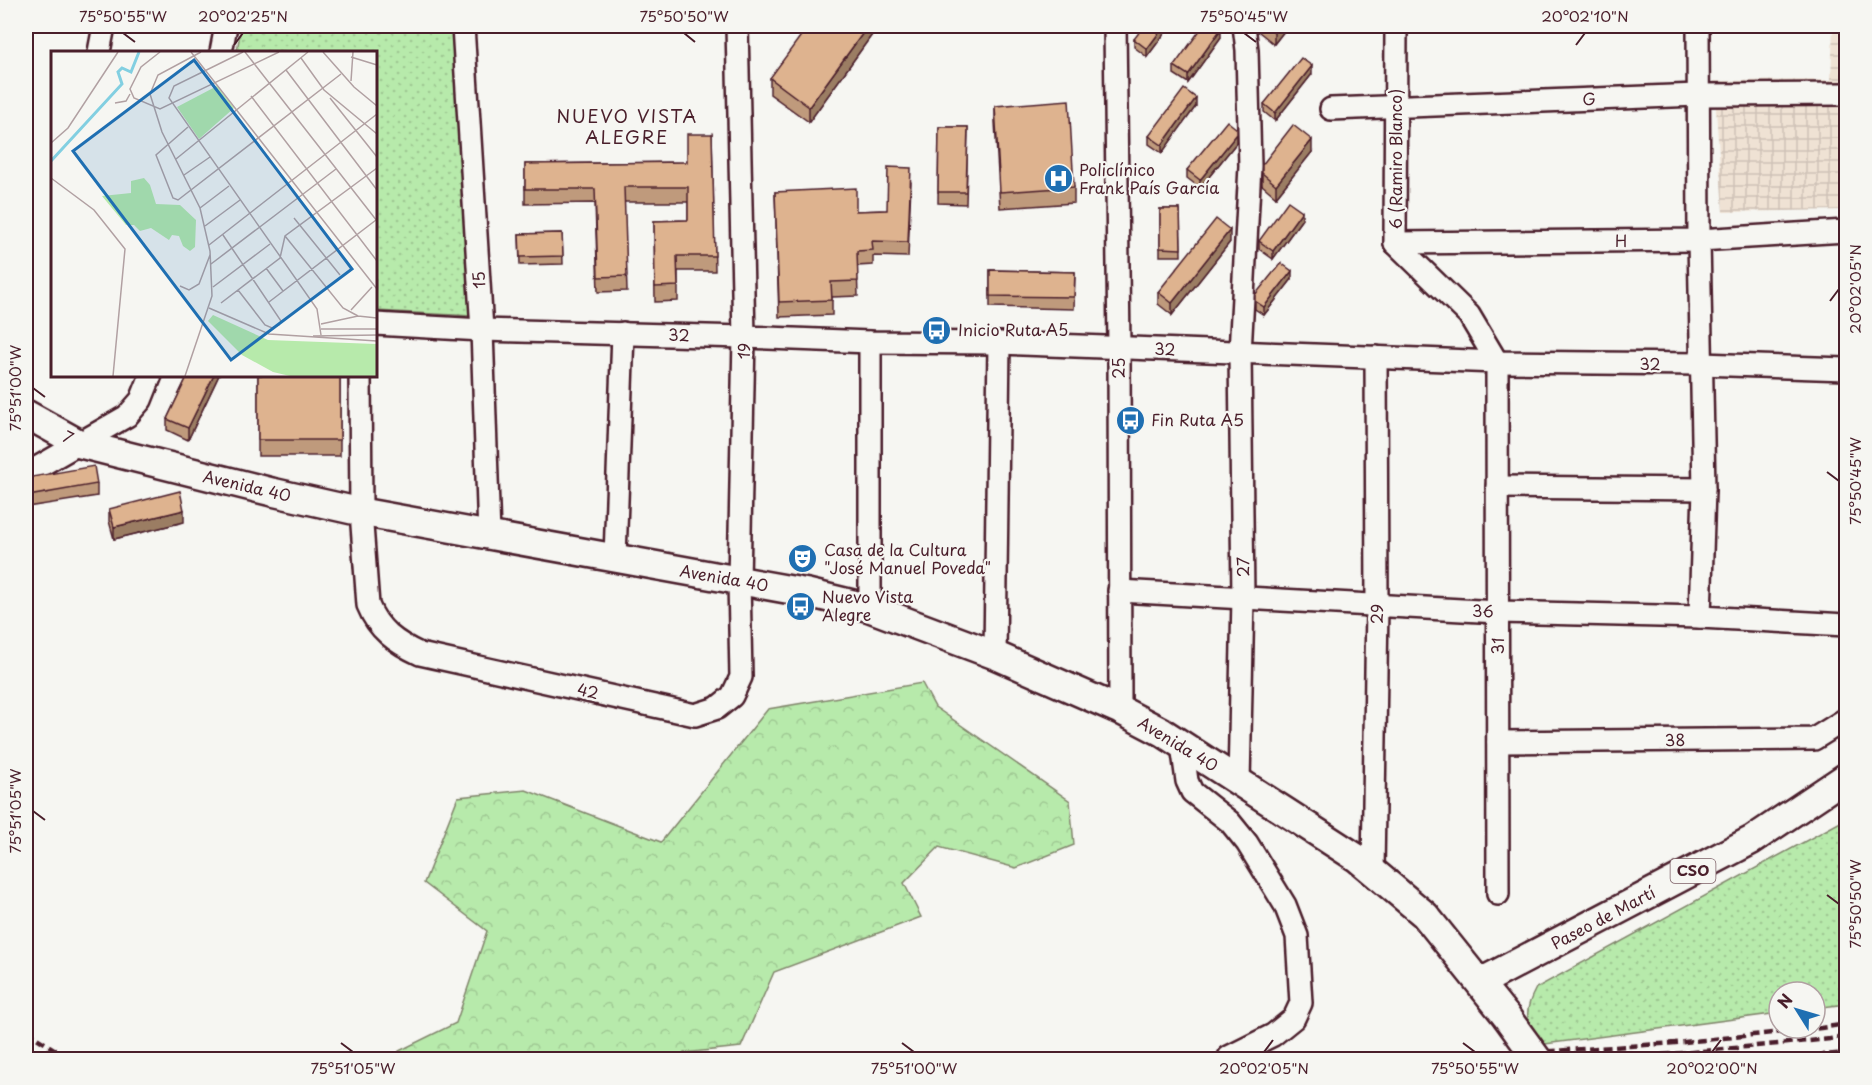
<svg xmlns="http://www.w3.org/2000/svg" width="1872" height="1085" font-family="'Playpen Sans',sans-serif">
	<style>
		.industrial { fill: url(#industrial-grid) }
		.grass { fill: url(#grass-dots); stroke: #80846b; stroke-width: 1.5 }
		.forest { fill: url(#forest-crowns); stroke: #80846b; stroke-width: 1.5 }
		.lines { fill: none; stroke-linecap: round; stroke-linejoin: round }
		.minor-casing { stroke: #4a1f2b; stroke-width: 26 }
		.major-casing { stroke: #4a1f2b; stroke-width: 32 }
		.minor { stroke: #f6f6f2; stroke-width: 21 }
		.major { stroke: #f6f6f2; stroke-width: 27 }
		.rail { stroke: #4a1f2b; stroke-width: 4.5; stroke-dasharray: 9 4.5; stroke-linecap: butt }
		.major-bridge-casing { stroke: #4a1f2b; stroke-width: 32; stroke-linecap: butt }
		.major-bridge { stroke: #f6f6f2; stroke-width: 27 }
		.wall { fill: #bf9a7b; stroke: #4a1f2b; stroke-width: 1.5 }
		.shaded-wall { fill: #9b7d64; stroke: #4a1f2b; stroke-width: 1.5 }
		.building { fill: #deb38f; stroke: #4a1f2b; stroke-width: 1.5 }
		.ticks { fill: none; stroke: #4a1f2b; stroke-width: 2 }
		.labels { text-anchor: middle; stroke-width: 4.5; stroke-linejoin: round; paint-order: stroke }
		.shield { fill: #f6f6f2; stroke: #7e6067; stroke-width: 1.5 }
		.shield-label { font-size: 15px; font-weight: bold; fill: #4a1f2b }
		.street-label { font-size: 16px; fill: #4a1f2b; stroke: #f6f6f2 }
		.poi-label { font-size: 16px; fill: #4a1f2b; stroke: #f6f6f2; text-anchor: start }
		.neighbourhood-label { font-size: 18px; letter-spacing: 1.5px; fill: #4a1f2b; stroke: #f6f6f2 }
		.inset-river { fill: none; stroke: #82cfe1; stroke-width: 3 }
		.inset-road { fill: none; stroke: #b1a0a2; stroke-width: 1.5 }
		.view { fill: #1f6fb2; fill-opacity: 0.15; stroke: #1f6fb2; stroke-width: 3 }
		.inset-edge { fill: none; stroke: #4a1f2b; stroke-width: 3 }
		.neatline { fill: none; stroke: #4a1f2b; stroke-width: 2 }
		.ticks-label { font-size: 15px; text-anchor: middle; fill: #4a1f2b }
	</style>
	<defs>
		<pattern id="industrial-grid" width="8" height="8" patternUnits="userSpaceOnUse" patternTransform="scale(1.5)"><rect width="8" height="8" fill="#efe2d4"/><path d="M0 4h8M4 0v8" fill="none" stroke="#cec1b6"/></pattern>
		<pattern id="grass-dots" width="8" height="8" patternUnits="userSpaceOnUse" patternTransform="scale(1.5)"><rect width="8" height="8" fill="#b7eaab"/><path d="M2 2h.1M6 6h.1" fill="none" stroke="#9fc893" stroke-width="1.8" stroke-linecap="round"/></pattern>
		<pattern id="forest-crowns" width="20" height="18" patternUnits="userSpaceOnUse" patternTransform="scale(1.5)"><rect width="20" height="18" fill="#b7eaab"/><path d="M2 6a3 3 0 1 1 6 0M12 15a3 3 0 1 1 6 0" fill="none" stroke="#9fc893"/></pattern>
	</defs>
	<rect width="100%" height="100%" fill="#f6f6f2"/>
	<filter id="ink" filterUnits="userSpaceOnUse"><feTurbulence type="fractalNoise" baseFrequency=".0167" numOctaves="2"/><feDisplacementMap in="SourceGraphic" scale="12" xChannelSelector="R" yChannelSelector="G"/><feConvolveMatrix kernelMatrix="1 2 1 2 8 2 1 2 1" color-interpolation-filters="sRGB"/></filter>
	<g filter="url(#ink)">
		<polygon class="industrial" points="1833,26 1846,26 1846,210 1723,212 1714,81 1831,80"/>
		<g class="grass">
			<polygon points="241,26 451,26 474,316 375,311 375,52 237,52"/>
			<path d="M1846 819V1004L1815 1008V992H1779V1013L1545 1044C1526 1023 1522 1014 1536 988Z"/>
		</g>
		<polygon class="forest" points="922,683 935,707 1070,801 1074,845 1016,868 939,847 904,883 921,917 774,972 741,1047 684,1053 679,1060 397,1059 399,1051 456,1023 487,931 424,883 458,797 526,790 661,842 768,709"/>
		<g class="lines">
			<defs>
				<g id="minor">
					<polyline points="463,26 482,330 489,536"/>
					<polyline points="1115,26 1119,347 1120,710"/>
					<polyline points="1396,26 1395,243 1469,315 1497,362 1498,894"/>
					<polyline points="1698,26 1699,240 1704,489 1700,617"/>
					<polyline points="99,52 104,26"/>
					<polyline points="221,52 226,26"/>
					<polyline points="1331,109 1698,95 1846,94"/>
					<polyline points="1395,243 1699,240 1846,231"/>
					<polyline points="375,324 482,330 744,337 870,342 999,343 1497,362 1701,364 1846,369"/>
					<polyline points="870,342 870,608"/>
					<path d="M360 375 361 512 368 605C378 630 396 643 420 654L695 715 717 708 732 696 741 677 739 581 744 337 737 26"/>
					<polyline points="26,474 127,416 141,400 151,375"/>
					<polyline points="1497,487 1704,489"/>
					<polyline points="615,557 623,333"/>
					<polyline points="1119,591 1498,612 1700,617 1846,625"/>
					<polyline points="995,655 999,343"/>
					<polyline points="1498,742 1814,739 1846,719"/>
					<polyline points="1182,745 1187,781 1192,792 1230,822 1247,843 1285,905 1297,936 1301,1003 1294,1018 1273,1035 1229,1057"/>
					<polyline points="1239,782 1243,597 1240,353 1250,166 1247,50 1244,26"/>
					<polyline points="1373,871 1377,605 1376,357"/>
				</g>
				<g id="major">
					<polyline points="26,414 80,444 272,492 361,512 808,593 870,608 995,655 1120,710 1162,732 1357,858 1425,915 1506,1016"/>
					<polyline points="1481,982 1752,840 1846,777"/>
				</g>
			</defs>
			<use href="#minor" class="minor-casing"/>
			<use href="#major" class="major-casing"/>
			<use href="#minor" class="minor"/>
			<use href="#major" class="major"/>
			<g class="rail">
				<polyline points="26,1031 71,1060"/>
				<polyline points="26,1047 46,1060"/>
				<polyline points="1705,1057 1732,1060"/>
				<polyline points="1413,1060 1675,1043 1821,1028 1846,1024"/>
				<polyline points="1608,1060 1830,1039 1846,1036"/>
				<polyline points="1762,1060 1846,1053"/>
			</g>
			<defs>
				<polyline id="major-bridge" points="1506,1016 1538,1060"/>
			</defs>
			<use href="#major-bridge" class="major-bridge-casing"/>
			<use href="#major-bridge" class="major-bridge"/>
		</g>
		<g class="wall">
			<polygon points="874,26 874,32 809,122 770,94 770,78"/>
			<polygon points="1170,26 1147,57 1134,47 1134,39"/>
			<polygon points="1259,26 1288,26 1274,44 1259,32"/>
			<polygon points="1221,37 1188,83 1174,74 1174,66"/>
			<polygon points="1312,74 1275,121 1264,112 1264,104"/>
			<polygon points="995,106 1074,187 1074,203 1000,208 995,122"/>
			<polygon points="1196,106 1162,153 1149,144 1149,136"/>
			<polygon points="939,127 968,127 966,204 938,203"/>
			<polygon points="712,134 715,271 678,271 678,301 655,302 654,221 688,220 688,202 624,202 627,291 598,292 595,203 525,204 525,164 687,162"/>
			<polygon points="1237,142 1200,188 1187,178 1187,170"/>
			<polygon points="1312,152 1276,197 1262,185 1262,165"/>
			<polygon points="911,183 908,257 873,256 873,265 857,266 858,296 832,297 832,315 779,317 775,192 856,211 887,210"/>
			<polygon points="1160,209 1180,209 1181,256 1160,256"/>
			<polygon points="1302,219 1273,259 1259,249 1259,241"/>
			<polygon points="562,233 563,264 520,265 519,234"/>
			<polygon points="1230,242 1172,315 1158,304 1158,292"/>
			<polygon points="990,270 1075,272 1074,309 990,307"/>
			<polygon points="1292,279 1264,315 1255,309 1255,295"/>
			<polygon points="188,375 219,375 188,440 167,430 167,419"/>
			<rect x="258" y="375" width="82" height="81"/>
			<polygon points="26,478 97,484 97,496 28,507 26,495"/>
			<polygon points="109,509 184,522 114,539 109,521"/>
		</g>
		<g class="shaded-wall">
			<polygon points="868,26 874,26 874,32 809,122 809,107"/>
			<polygon points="1164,26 1170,26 1147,57 1147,49"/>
			<polygon points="1279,26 1288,26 1274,44 1274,32"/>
			<polygon points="1221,29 1221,37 1188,83 1188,75"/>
			<polygon points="1312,66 1312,74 1275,121 1275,113"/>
			<polygon points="1196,98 1196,106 1162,153 1162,145"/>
			<polygon points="1237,134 1237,142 1200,188 1200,180"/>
			<polygon points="1312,140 1312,152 1276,197 1276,185"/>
			<polygon points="1302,211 1302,219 1273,259 1273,251"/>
			<polygon points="1230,230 1230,242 1172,315 1172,303"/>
			<polygon points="1292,271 1292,279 1264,315 1264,307"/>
			<polygon points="214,375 219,375 188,440 188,428"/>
			<polygon points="184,510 184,522 114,539 114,527"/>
		</g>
		<g class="building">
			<polygon points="808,26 868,26 809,107 770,78"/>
			<polygon points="1144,26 1164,26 1147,49 1134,39"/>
			<polygon points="1203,26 1216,26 1221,29 1188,75 1174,66"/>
			<polygon points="1266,26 1279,26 1274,32"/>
			<polygon points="1301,58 1312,66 1275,113 1264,104"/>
			<polygon points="1184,89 1196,98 1162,145 1149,136"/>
			<polygon points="1069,100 1074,187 1000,192 995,106"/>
			<polygon points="1227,121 1237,129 1237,134 1200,180 1187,170"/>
			<polygon points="1293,125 1312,140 1276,185 1262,173 1262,165"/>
			<polygon points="939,127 968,127 966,192 938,192"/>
			<polygon points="687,134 712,134 715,256 677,256 678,286 655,287 654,221 688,220 688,187 624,187 627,276 598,277 595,189 525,189 525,164 687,162"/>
			<polygon points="888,167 911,168 908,242 872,241 873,250 857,251 858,281 831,282 832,300 779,302 775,192 856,188 856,211 887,210"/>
			<polygon points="1288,201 1302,211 1273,251 1259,241"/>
			<polygon points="1160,209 1180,209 1181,249 1160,248"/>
			<polygon points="1216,219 1230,230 1172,303 1158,292"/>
			<polygon points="562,233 563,256 520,257 519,234"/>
			<polygon points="1281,263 1292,271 1264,307 1255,301 1255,295"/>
			<polygon points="990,270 1075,272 1074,297 990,296"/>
			<polygon points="188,375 214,375 188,428 167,419"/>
			<rect x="258" y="375" width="82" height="65"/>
			<polygon points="94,466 97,484 28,496 26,478"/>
			<polygon points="180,491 184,510 114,527 109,509"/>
		</g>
	</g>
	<path class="ticks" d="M123 33 135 42M684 33 695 42M1244 33 1256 42M234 45 243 33M1576 45 1585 33M1830 301 1839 289M33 388 45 397M1827 472 1839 481M33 811 45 820M1827 895 1839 904M341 1043 353 1052M902 1043 914 1052M1463 1043 1475 1052M1264 1052 1273 1040M1712 1052 1721 1040"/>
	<defs>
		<symbol id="hospital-disc" viewBox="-11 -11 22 22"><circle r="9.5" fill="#1f6fb2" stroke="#f6f6f2"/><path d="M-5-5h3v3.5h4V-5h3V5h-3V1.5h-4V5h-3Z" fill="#fff"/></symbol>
		<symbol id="bus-disc" viewBox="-11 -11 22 22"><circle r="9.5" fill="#1f6fb2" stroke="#f6f6f2"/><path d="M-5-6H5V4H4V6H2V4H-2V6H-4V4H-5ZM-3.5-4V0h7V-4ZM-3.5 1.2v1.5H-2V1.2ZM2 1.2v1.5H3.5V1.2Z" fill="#fff"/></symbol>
		<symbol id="theatre-disc" viewBox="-11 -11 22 22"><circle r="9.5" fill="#1f6fb2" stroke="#f6f6f2"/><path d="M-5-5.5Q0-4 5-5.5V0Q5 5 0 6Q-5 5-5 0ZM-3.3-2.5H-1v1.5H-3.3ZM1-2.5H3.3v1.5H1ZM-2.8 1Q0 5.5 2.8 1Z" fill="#fff"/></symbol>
	</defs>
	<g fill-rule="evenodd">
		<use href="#hospital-disc" x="1042" y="162" width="33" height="33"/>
		<use href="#bus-disc" x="920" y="314" width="33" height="33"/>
		<use href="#bus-disc" x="1114" y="404" width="33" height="33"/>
		<use href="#theatre-disc" x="786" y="542" width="33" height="33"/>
		<use href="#bus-disc" x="784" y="590" width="33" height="33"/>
	</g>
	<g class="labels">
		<rect class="shield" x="1670.5" y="859" width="45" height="24" rx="4.5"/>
		<g class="shield-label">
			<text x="1693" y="876">CSO</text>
		</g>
		<g class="street-label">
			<text transform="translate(1589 99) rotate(-2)" y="6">G</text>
			<text transform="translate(1396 159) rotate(-90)" y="6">6 (Ramiro Blanco)</text>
			<text transform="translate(1621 241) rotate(-1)" y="6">H</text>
			<text transform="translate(479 280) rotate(-94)" y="6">15</text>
			<text transform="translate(679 335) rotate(2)" y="6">32</text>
			<text transform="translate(1165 349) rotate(3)" y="6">32</text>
			<text transform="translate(744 351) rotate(-89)" y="6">19</text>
			<text transform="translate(1650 364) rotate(1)" y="6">32</text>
			<text transform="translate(1119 368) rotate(-90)" y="6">25</text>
			<text transform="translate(68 437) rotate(28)" y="6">7</text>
			<text transform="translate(247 486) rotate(13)" y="6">Avenida 40</text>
			<text transform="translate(1243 567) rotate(-91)" y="6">27</text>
			<text transform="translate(724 578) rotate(10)" y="6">Avenida 40</text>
			<text transform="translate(1483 611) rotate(3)" y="6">36</text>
			<text transform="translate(1377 614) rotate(-89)" y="6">29</text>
			<text transform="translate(1498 646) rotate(-90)" y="6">31</text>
			<text transform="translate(588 691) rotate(13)" y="6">42</text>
			<text transform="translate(1675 740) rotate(-1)" y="6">38</text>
			<text transform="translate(1178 744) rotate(31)" y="6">Avenida 40</text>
			<text transform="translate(1603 918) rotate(-28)" y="6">Paseo de Martí</text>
		</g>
		<g class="poi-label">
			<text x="1079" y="176">Policlínico<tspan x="1079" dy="18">Frank País García</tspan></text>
			<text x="958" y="336">Inicio Ruta A5</text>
			<text x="1151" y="426">Fin Ruta A5</text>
			<text x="824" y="556">Casa de la Cultura<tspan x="824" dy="18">"José Manuel Poveda"</tspan></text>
			<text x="822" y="603">Nuevo Vista<tspan x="822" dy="18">Alegre</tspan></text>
		</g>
		<g class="neighbourhood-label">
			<text x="627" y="123">NUEVO VISTA<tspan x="627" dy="21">ALEGRE</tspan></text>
		</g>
	</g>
	<g transform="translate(51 51)">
		<rect width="326" height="326" fill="#f6f6f2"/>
		<path d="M166 35 183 57 148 88 126 56ZM162 264 217 289 325 293V325H239L222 321 191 304 157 270Z" fill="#b7eaab"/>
		<path d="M93 127 99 134 105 153 129 154 145 169 144 196 139 200 132 195 128 185 121 184 118 189 100 177 89 180 83 174H75L51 145 80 142V130Z" fill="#b7eaab"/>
		<path class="inset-river" d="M0 110 71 33 67 21 71 17 80 21 88 1"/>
		<path class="inset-road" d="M109 1 90 16 79 38 83 47 109 58 228 1M140 1 326 238M192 1 123 35 118 47 266 258 270 284M194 1 326 170M272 1 303 36 326 55M300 6 326 14M250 7 273 39 326 83M235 19 326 139M300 30 302 1M200 45 326 210M279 47 326 106M64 52 75 50 79 43M137 76 105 104 122 147 127 149 290 23M0 92 17 77 67 1M125 108 257 1M133 124 159 106M0 127 43 159 74 198 62 325M149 157 178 135M243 167 289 224M154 175 189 149M172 184 230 270 228 274 221 277 214 274 187 239M234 185 292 257 307 265M158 194 326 63M160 213 285 118M215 217 232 240M129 235 138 239 148 233 159 204M162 236 219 193M218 251 325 169M170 252 229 207 234 185 326 117M158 257 218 283 326 290M300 259 321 236M270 273 307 265 326 267M270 278H326M262 285 326 284M134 325 161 245 159 200 149 157 111 81 99 43 107 24 150 1"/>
		<path class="view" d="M143 9 301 218 180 309 22 100Z"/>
		<rect width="326" height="326" class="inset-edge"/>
	</g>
	<rect width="1872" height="1085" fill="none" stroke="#f6f6f2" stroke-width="66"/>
	<g transform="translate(1797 1010) rotate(307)"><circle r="28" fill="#f6f6f2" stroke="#b1a0a2" stroke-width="1.5"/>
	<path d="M0-4.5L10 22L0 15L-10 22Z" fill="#1f6fb2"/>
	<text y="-9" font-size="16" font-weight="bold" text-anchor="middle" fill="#4a1f2b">N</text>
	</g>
	<rect x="33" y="33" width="1806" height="1019" class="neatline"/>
	<g class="ticks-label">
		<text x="123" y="22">75°50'55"W</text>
		<text x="243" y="22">20°02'25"N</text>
		<text x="684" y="22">75°50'50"W</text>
		<text x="1244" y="22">75°50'45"W</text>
		<text x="1585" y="22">20°02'10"N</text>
		<text transform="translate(1856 289) rotate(-90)" y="5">20°02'05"N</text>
		<text transform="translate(16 388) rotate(-90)" y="5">75°51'00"W</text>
		<text transform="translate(1856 481) rotate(-90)" y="5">75°50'45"W</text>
		<text transform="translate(16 811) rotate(-90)" y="5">75°51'05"W</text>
		<text transform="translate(1856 904) rotate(-90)" y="5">75°50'50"W</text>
		<text x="353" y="1074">75°51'05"W</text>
		<text x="914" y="1074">75°51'00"W</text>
		<text x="1264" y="1074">20°02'05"N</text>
		<text x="1475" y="1074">75°50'55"W</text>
		<text x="1712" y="1074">20°02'00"N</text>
	</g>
</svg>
